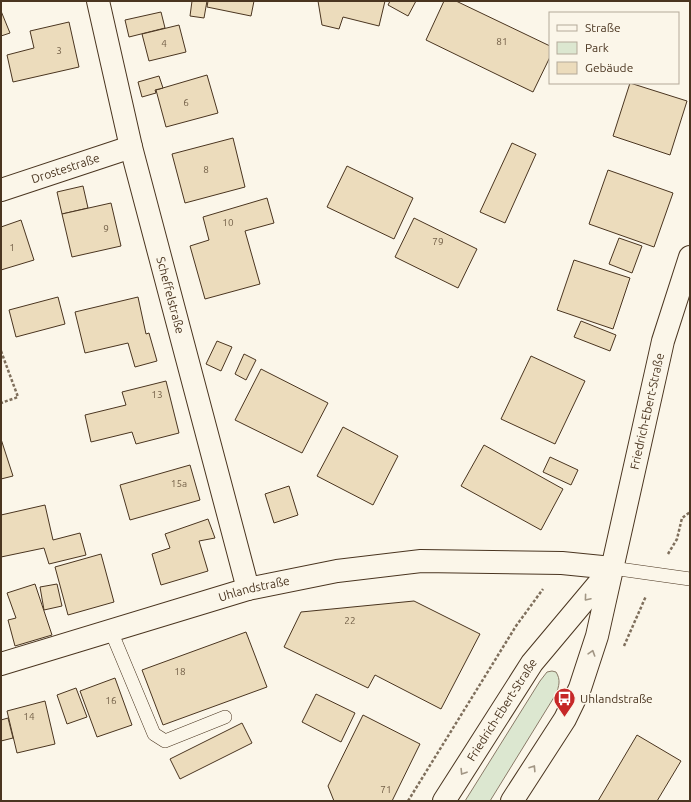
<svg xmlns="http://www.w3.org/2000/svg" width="691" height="802" font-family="Ubuntu,sans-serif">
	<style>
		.green { fill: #dce7d0; stroke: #887966 }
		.building { fill: #ecdcbc; stroke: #4a3520 }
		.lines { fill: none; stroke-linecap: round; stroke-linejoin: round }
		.service-casing { stroke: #4a3520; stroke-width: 14 }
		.minor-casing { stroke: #4a3520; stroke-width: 24 }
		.tertiary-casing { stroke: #4a3520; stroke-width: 24 }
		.path { stroke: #7f6f5c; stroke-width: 2.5; stroke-dasharray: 3 2; stroke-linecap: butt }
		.service { stroke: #fbf6e9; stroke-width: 13 }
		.minor { stroke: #fbf6e9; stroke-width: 22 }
		.tertiary { stroke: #fbf6e9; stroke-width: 22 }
		.oneway { stroke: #a29684 }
		.labels { text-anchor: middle; stroke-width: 3; stroke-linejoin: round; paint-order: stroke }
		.number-label { font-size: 10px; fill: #725f47 }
		.street-label { font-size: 12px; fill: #4a3520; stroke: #fbf6e9 }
		.poi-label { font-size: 12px; fill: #4a3520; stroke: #fbf6e9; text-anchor: start }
	</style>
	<rect width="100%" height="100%" fill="#fbf6e9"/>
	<path class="green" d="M552 671 556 672C561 680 559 686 556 694L490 801H465L540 681 547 672Z"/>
	<g class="building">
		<polygon points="192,1 207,1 204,18 190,16"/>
		<polygon points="208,1 254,1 251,16 207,7"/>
		<polygon points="318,1 385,1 379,26 343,17 339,29 322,25"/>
		<polygon points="390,1 416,1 408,16 388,5"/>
		<polygon points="444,1 456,1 550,46 550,57 533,92 426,40"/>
		<polygon points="1,11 10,33 1,36"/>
		<polygon points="161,12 165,28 129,37 125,20"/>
		<polygon points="69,22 79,67 13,82 7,55 34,48 30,31"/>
		<polygon points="179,25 186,52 149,61 142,34"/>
		<polygon points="207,75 218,113 166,127 156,90"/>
		<polygon points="159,76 163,88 155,90 156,93 142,97 138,82"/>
		<polygon points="630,83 687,101 670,155 613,136"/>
		<polygon points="233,138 245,187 185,203 172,154"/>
		<polygon points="512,143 536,154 505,223 480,212"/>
		<polygon points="347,166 413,198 394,239 327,207"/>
		<polygon points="608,170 673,193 654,247 589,224"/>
		<polygon points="83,186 88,208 62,214 57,192"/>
		<polygon points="267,198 274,223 245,231 260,284 205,299 190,246 209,240 203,217"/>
		<polygon points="111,203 121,246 72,257 62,214"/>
		<polygon points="414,218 477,249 458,288 395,257"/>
		<polygon points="21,220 34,260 1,270 1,227"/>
		<polygon points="619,238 642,246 632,273 609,264"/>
		<polygon points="574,260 630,278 613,329 557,310"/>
		<polygon points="58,297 65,324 16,337 9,310"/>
		<polygon points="138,297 146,334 149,333 157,361 135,367 128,343 85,353 75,312"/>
		<polygon points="581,321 616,335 610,351 574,337"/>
		<polygon points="217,341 232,347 221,371 206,364"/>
		<polygon points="244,354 256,360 246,380 235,374"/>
		<polygon points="531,356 585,381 555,444 501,419"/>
		<polygon points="261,369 328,403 302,453 235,420"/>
		<polygon points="166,381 179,433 136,444 132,432 91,442 85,415 126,405 122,392"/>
		<polygon points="343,427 398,456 373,505 317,476"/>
		<polygon points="1,439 13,476 1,479"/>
		<polygon points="484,445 563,489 541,530 461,486"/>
		<polygon points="550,457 578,470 571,485 543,472"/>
		<polygon points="190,465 200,500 130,520 120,485"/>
		<polygon points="289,486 298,515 274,523 265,494"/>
		<polygon points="45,505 53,540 80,533 86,555 49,564 44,548 1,557 1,515"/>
		<polygon points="208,519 215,538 199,541 208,571 161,585 152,554 170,548 165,534"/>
		<polygon points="101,554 114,602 68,615 55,567"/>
		<polygon points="35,584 52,635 15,646 8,620 16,618 7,593"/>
		<polygon points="57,584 62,606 44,610 40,587"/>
		<polygon points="414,601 480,634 441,709 375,675 368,688 284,647 301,612"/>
		<polygon points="246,632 267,687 163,725 142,670"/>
		<polygon points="115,678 132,725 97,737 80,691"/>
		<polygon points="76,688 87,717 67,724 57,695"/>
		<polygon points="316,694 355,713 341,742 302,722"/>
		<polygon points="45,701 55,744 17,753 7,711"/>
		<polygon points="363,715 420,744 392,801 334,801 328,786"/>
		<polygon points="8,718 13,738 1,741 1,720"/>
		<polygon points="242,723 252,743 180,779 170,759"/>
		<polygon points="637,735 681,761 657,801 598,801"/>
	</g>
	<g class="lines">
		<defs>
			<g id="service">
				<polyline points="612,568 690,579"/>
				<polyline points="111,631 154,734 165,741 225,717"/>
			</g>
			<g id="minor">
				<path id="s1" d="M98 1 131 147 248 589"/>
				<path id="s2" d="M1 190 131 147"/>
				<path id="s3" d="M1 664 248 589 337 571 421 561 562 563 612 568"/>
			</g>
			<g id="tertiary">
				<path id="s4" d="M444 801 532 663 610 570"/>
				<path id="s5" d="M512 801 565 719 580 688 597 636 663 341 690 257"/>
			</g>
		</defs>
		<use href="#service" class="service-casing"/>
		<use href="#minor" class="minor-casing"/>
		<use href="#tertiary" class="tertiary-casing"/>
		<g class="path">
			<polyline points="1,351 18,397 1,403"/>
			<polyline points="668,554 677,539 682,518 690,512"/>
			<polyline points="624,646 646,596"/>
			<polyline points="408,801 516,626 543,589"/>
		</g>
		<use href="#service" class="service"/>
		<use href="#minor" class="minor"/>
		<use href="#tertiary" class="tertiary"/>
	</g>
	<defs><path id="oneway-chevron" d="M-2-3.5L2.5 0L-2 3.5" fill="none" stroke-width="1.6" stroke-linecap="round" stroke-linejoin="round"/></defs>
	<g class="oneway">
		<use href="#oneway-chevron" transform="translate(587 598) rotate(130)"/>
		<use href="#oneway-chevron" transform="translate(592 653) rotate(-72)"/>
		<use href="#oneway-chevron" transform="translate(533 768) rotate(-57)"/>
		<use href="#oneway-chevron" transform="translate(463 772) rotate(122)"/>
	</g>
	<defs>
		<symbol id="bus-pin" viewBox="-11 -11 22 30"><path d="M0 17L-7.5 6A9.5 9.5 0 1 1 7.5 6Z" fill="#c62828" stroke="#fbf6e9"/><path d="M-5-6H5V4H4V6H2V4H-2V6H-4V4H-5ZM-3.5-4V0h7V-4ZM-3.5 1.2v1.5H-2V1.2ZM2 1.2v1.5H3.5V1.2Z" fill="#fff"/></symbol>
	</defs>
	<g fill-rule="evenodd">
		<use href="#bus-pin" x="552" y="686" width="25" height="34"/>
	</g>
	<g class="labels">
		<g class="number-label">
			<text x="502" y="45">81</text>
			<text x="164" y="47">4</text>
			<text x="59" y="54">3</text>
			<text x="186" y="106">6</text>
			<text x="206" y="173">8</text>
			<text x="228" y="226">10</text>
			<text x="106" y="232">9</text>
			<text x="438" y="245">79</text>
			<text x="12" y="251">1</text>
			<text x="157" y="398">13</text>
			<text x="179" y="487">15a</text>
			<text x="350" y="624">22</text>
			<text x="180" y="675">18</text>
			<text x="111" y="704">16</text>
			<text x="29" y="720">14</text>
			<text x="386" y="793">71</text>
		</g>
		<g class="street-label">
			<text dy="4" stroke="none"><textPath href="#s2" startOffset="68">Drostestraße</textPath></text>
			<text dy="4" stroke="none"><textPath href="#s1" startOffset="303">Scheffelstraße</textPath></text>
			<text dy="4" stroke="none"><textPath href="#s5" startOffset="417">Friedrich-Ebert-Straße</textPath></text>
			<text dy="4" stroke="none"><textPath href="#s3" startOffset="264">Uhlandstraße</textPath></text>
			<text dy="4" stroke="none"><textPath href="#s4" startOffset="108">Friedrich-Ebert-Straße</textPath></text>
		</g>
		<g class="poi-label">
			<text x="580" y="703">Uhlandstraße</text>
		</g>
	</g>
	<rect width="691" height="802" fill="none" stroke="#4a3520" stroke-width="4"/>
	<rect x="549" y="12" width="130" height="72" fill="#fbf6e9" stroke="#b4a999"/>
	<rect x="557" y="25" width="20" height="6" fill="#fbf6e9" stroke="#b4a999"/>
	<text x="585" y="32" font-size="12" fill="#4a3520">Straße</text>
	<rect x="557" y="42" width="20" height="12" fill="#dce7d0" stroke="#b4a999"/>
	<text x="585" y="52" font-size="12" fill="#4a3520">Park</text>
	<rect x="557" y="62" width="20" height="12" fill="#ecdcbc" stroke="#b4a999"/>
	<text x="585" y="72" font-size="12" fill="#4a3520">Gebäude</text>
</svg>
